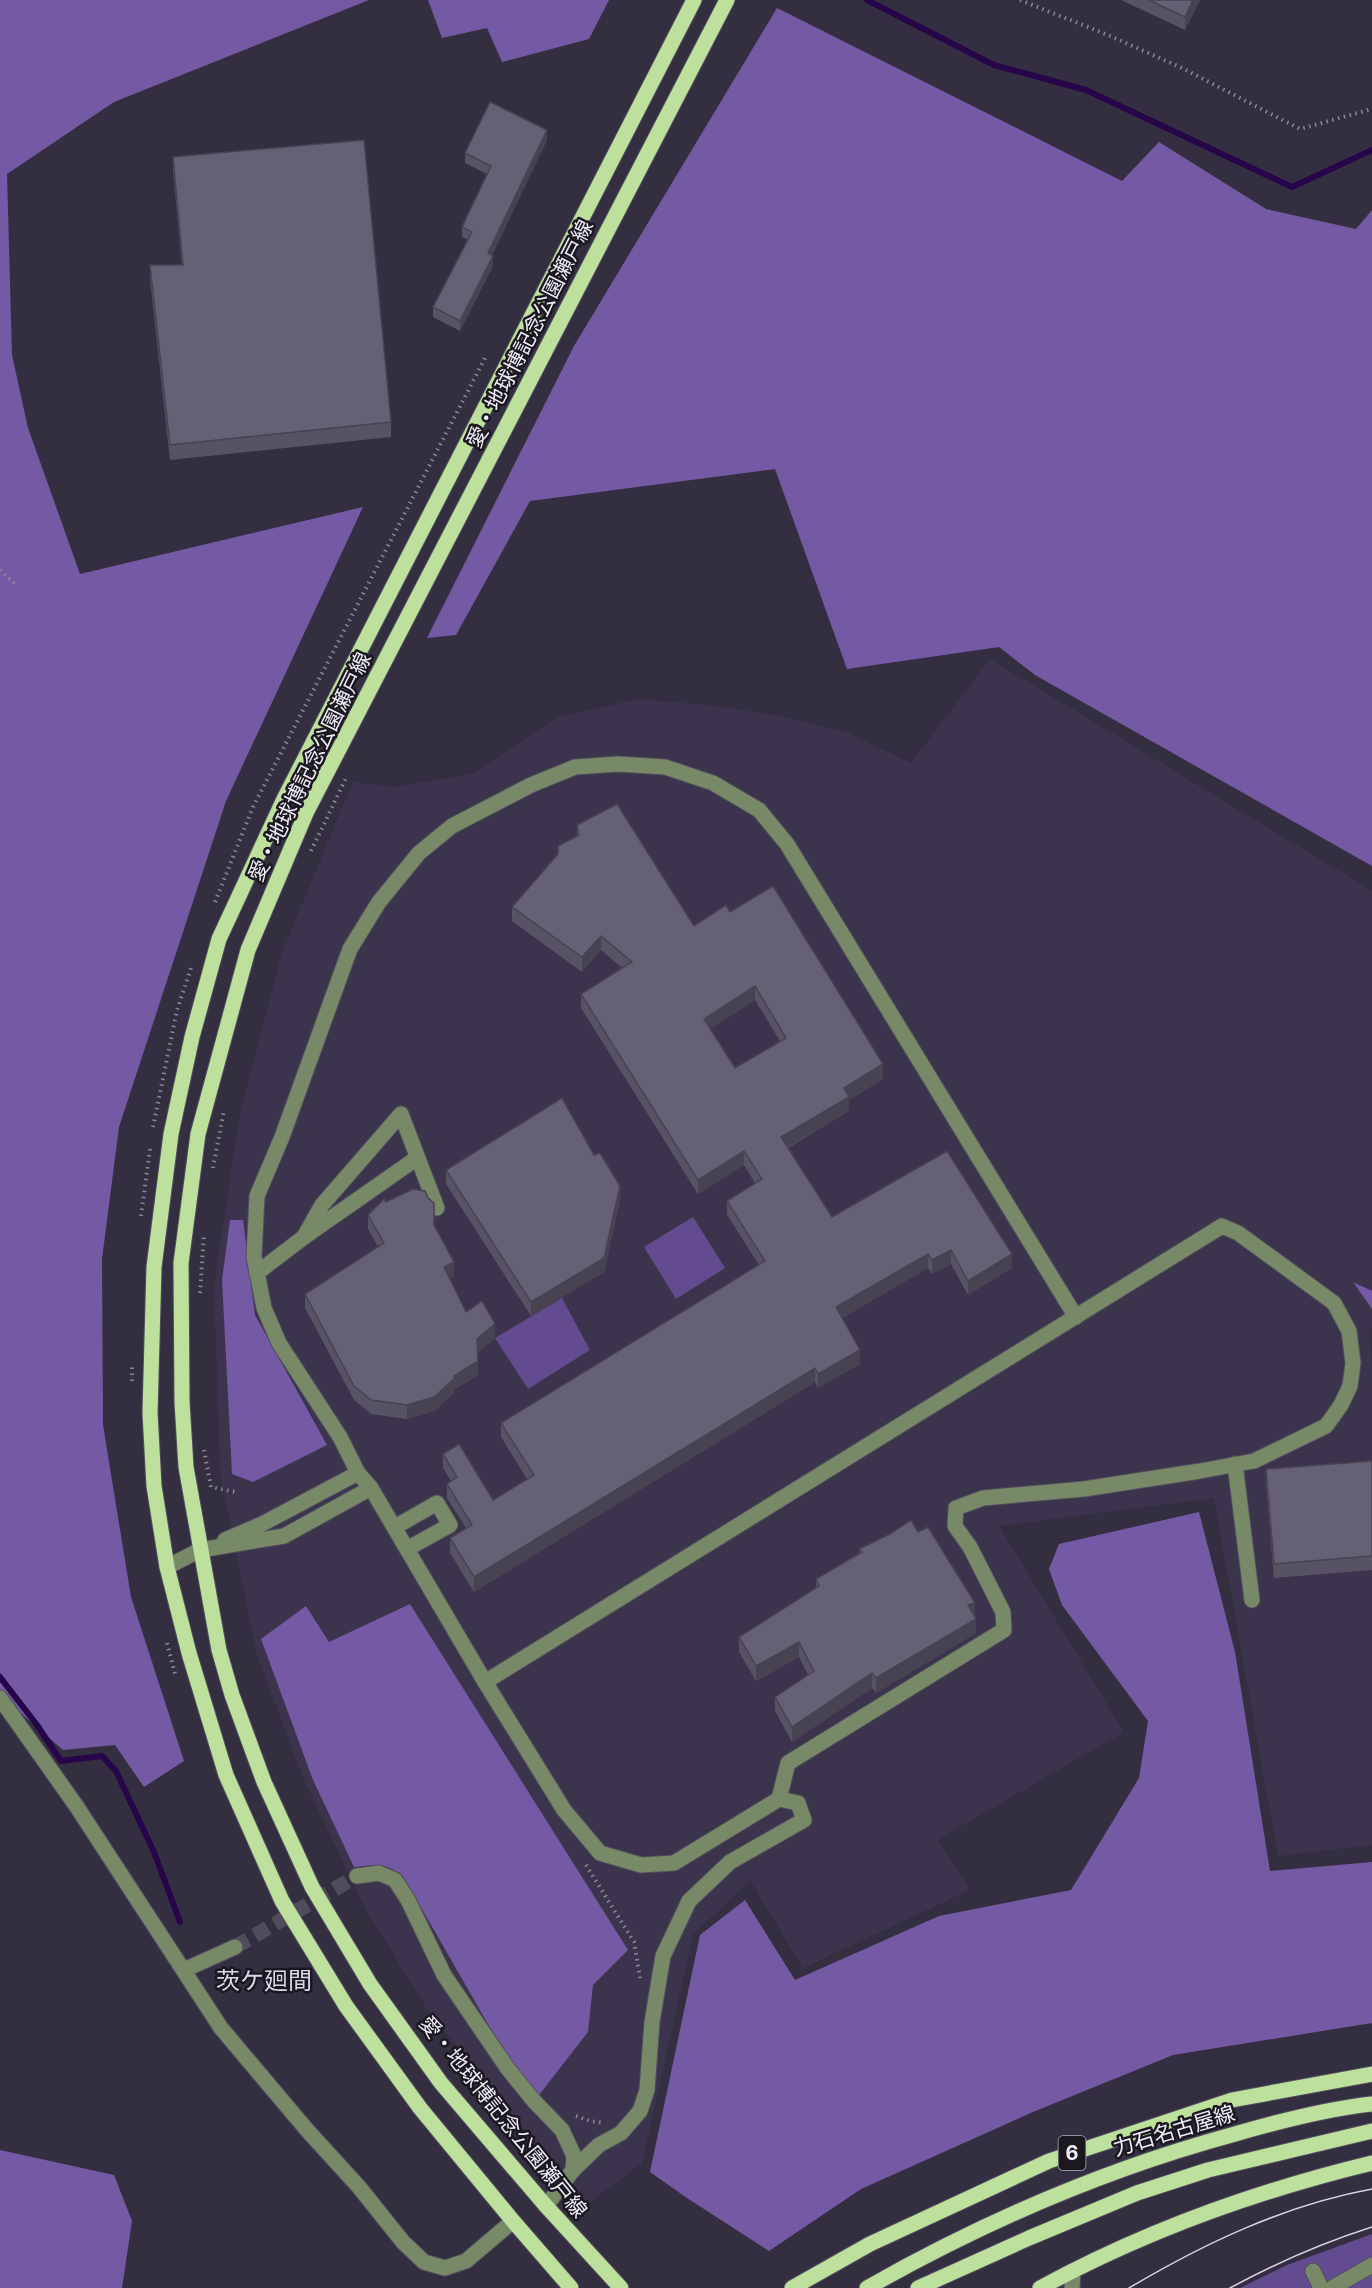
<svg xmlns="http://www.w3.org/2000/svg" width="1372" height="2288" font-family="Inter,'Noto Sans JP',sans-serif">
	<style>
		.built { fill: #3b344c }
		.green { fill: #624b8e }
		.forest { fill: #745aa4 }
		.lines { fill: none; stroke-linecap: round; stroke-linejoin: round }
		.stream { stroke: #27054b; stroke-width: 6 }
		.minor-tunnel { stroke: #504c5c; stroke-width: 15; stroke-dasharray: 15 8; stroke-linecap: butt }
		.minor-casing { stroke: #524e5e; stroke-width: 17 }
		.major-casing { stroke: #524e5e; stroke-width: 17 }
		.path { stroke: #8c8796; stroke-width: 4; stroke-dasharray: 1.5 4.5; stroke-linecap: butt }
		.minor { stroke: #788968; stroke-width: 15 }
		.major { stroke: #bde09c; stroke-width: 15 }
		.tram { stroke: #d7d4e0; stroke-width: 1.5 }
		.wall { fill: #585364; fill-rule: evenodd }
		.shaded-wall { fill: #474351 }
		.building { fill: #666074; stroke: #474351; stroke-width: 1.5; fill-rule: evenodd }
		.labels { text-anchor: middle; stroke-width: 5; stroke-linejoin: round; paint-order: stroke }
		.shield { fill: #1b1820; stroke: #b1aeb9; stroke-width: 1.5 }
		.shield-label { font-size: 20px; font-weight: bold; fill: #f1eefa }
		.street-label { font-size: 21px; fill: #f1eefa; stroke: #1b1820 }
		.quarter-label { font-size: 24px; fill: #dbd5eb; stroke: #1b1820 }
	</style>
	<rect width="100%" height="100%" fill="#342f40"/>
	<polygon class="built" points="990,659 1372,891 1372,1328 1369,1328 1372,1366 1372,1845 1278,1856 1214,1498 999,1526 1124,1732 937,1840 970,1890 803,1968 750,1880 693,1935 642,2163 586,2205 427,2009 365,1908 303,1778 257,1655 220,1473 214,1285 240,1113 282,953 353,782 394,787 473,774 557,718 637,699 707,705 775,715 848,733 911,763"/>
	<g class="green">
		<polygon points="693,1217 725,1268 676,1299 644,1247"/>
		<polygon points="562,1298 590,1350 528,1389 495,1338"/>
		<polygon points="1372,2234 1372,2288 1240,2288 1287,2265"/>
	</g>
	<g class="forest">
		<polygon points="0,0 369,0 114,102 7,174 12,355 28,428 80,574 363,507 226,801 119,1127 102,1259 103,1425 131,1597 184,1761 144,1787 115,1745 63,1750 0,1695"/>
		<polygon points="428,0 609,0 589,39 502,62 487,28 442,38"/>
		<polygon points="777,8 1122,181 1159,142 1266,209 1356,229 1372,210 1372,866 1035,675 999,647 847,669 775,469 530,501 456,635 427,638 574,346"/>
		<polygon points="230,1220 243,1220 255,1315 327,1445 253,1482 232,1474 222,1280"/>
		<polygon points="1353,1282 1372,1291 1372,1309"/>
		<polygon points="1199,1512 1235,1652 1270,1871 1372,1862 1372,2023 1173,2055 1033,2112 861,2189 769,2251 687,2198 650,2172 700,1935 745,1900 795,1980 939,1916 1071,1890 1139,1778 1148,1721 1062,1605 1049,1569 1059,1544"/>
		<path d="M410 1604 628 1950 593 1985 588 2032 539 2095 508 2059 407 1883C389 1861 380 1865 354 1867L313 1780 261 1639 306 1606 329 1642Z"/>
		<polygon points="0,2150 114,2175 132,2221 122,2288 0,2288"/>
	</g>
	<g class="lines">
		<g class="stream">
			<polyline points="867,0 994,65 1086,90 1292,187 1372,150"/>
			<polyline points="0,1677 37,1725 61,1761 102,1756 116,1771 154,1852 180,1922"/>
		</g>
		<polyline class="minor-tunnel" points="235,1947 357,1876"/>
		<defs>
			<g id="minor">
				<polyline points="304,1237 322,1205 401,1114 437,1208"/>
				<polyline points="257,1273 304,1237 417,1158"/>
				<polyline points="1235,1464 1252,1600"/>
				<polyline points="395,1527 437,1503 450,1525 407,1549"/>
				<polyline points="225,1540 262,1524 358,1473"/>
				<polyline points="167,1567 200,1550 284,1536 371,1488"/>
				<polyline points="485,1682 1222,1226 1238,1233 1334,1303 1349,1331 1353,1363 1350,1386 1341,1405 1326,1426 1254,1461 1200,1471 1084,1489 983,1498 956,1508 955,1526 970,1547 1003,1612 1004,1630 788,1763 779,1799"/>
				<polyline points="0,1698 77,1807 221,2028 307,2130 359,2187 403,2242 424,2262 445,2268 466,2261 513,2221"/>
				<polyline points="357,1876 379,1873 395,1880 408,1900 444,1975 508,2069 534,2101 562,2130 574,2156 573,2170 546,2206"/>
				<polyline points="184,1970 235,1947"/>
				<polyline points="573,2170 599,2145 621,2133 640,2111 647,2090 652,2022 663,1956 689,1901 730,1862 804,1820 798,1803 779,1799 674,1863 641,1865 600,1853 564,1810 485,1682 371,1488 358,1473 340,1437 279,1343 264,1308 254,1257 257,1196 282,1137 350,949 379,902 419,853 452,826 531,785 575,767 618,764 665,767 713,783 759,810 787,844 1076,1317"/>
				<polyline points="1313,2271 1321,2288"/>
				<polyline points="1072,2288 1073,2271"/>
				<polyline points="1332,2288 1372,2265"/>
			</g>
			<g id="major">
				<polyline points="571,2288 513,2221 420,2108 346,2006 282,1901 226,1775 189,1653 167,1567 154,1486 150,1413 154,1267 171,1134 192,1037 219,939 284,799 694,0"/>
				<polyline points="621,2288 546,2206 441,2083 370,1984 312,1887 264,1782 232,1695 219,1650 186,1467 182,1402 181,1263 198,1134 248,950 306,813 727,0"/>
				<polyline points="792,2288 870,2244 1049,2161 1232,2100 1372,2074"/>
				<path d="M867 2288C983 2222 1106 2169 1235 2134 1280 2121 1326 2109 1372 2104"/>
				<polyline points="918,2288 1029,2238 1137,2193 1208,2170 1372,2131"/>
				<path d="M1040 2288C1145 2231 1256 2191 1372 2163"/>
			</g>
		</defs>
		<use href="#minor" class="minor-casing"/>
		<use href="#major" class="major-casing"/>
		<g class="path">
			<polyline points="1020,0 1108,35 1182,68 1300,129 1372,109"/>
			<polyline points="0,570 16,585"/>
			<polyline points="311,851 347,776"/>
			<polyline points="215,902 253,807 486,356"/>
			<polyline points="153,1127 177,1010 191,968"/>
			<polyline points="213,1168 224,1110"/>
			<polyline points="141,1216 150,1149"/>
			<polyline points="200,1293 204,1234"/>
			<polyline points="132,1381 132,1364"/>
			<polyline points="204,1450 211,1487 235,1492"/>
			<polyline points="167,1643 175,1674"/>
			<polyline points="586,1865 634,1942 640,1978"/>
			<polyline points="576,2116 590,2121 604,2123"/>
		</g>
		<use href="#minor" class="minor"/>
		<use href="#major" class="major"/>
		<g class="tram">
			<path d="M1129 2288C1205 2243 1285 2205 1372 2189"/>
			<path d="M1230 2288C1276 2263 1322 2243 1372 2227"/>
		</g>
	</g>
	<g class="wall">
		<polygon points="1121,0 1200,0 1185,30"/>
		<polygon points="547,140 492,255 493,266 460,331 433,317 433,307 468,240 462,237 462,227 487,174 465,163 465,153"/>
		<polygon points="173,157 391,422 391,437 170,460 150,279 150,265 182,265 173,171"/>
		<path d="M577 825 694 926 730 912 883 1079 849 1100V1111L788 1148 832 1217 947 1151 1012 1268 968 1295 951 1264 932 1274 928 1268 842 1318 860 1364 818 1388 815 1382 474 1592 450 1553V1538L466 1528 447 1498V1484L451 1481 443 1468V1454L493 1500 527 1479 501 1437V1423L759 1265 727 1215V1201L755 1183 744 1165 698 1194 581 1008V994L622 968 601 950 582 972 512 921V907L577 836ZM755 1000 780 1041 735 1068 710 1029Z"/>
		<polygon points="446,1170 620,1200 604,1272 531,1316 446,1184"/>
		<polygon points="386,1202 434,1225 454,1276 450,1278 466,1312 495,1338 478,1352 478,1375 454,1390 454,1393 434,1411 407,1419 371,1414 354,1400 305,1308 305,1294 378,1247 368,1229 368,1215"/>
		<polygon points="1372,1461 1372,1570 1274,1578 1266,1483 1266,1469"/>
		<polygon points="918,1532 975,1616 976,1633 876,1693 872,1688 792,1742 775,1711 775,1697 808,1675 799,1657 756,1681 739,1652 739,1637 816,1588 816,1579 859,1554 859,1549"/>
	</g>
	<g class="shaded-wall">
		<polygon points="1193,0 1200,0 1185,30 1185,17"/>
		<polygon points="547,130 547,140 488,264 488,253"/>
		<polygon points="493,256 493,266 460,331 460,321"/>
		<polygon points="601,936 601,950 582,972 582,957"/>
		<polygon points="755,986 755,1000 704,1033 704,1019"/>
		<polygon points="883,1064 883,1079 849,1100 849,1111 781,1151 781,1137 844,1088"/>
		<polygon points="744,1151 744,1165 698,1194 698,1180"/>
		<polygon points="620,1186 620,1200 604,1272 531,1316 531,1302"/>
		<polygon points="951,1250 951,1264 932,1274 932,1260"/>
		<polygon points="928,1254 928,1268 836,1321 836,1307"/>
		<polygon points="1012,1254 1012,1268 968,1295 968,1281"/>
		<polygon points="454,1262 454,1276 444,1281 444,1267"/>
		<polygon points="495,1324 495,1338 477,1353 477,1339"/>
		<polygon points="860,1350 860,1364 818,1388 818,1374"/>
		<polygon points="478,1361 478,1375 454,1390 454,1393 434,1411 407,1419 407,1405"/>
		<polygon points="815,1368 815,1382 474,1592 474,1577"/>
		<polygon points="975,1603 975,1618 968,1605"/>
		<polygon points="976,1619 976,1633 876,1693 876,1678"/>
		<polygon points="799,1642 799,1657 756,1681 756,1666"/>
		<polygon points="872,1673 872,1688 792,1742 792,1727"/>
	</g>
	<g class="building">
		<polygon points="1149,0 1193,0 1185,17"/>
		<polygon points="490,102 547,130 488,253 493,256 460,321 433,307 472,232 462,227 491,166 465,153"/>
		<polygon points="364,140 391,422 170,445 150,265 183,265 173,157"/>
		<path d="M617 804 694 926 726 905 730 912 773 886 883 1064 844 1088 849 1097 781 1137 832 1217 947 1151 1012 1254 968 1281 951 1250 932 1260 928 1254 836 1307 860 1350 818 1374 815 1368 474 1577 450 1538 472 1525 447 1484 457 1477 443 1454 459 1444 493 1500 534 1475 501 1423 765 1261 727 1201 762 1179 744 1151 698 1180 581 994 632 962 601 936 582 957 512 907 558 854V846L579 835 577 825ZM755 986 786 1038 735 1068 704 1019Z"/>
		<polygon points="562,1098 594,1155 600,1153 620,1186 604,1258 531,1302 446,1170"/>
		<polygon points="413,1189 425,1191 428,1198 434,1203 434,1225 454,1262 444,1267 466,1312 482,1301 495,1324 477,1339 478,1361 454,1376 454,1379 434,1397 407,1405 371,1400 354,1386 305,1294 384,1243 368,1215 384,1199 386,1202"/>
		<polygon points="1372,1461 1372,1556 1274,1564 1266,1469"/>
		<polygon points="911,1520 918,1532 928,1527 975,1603 968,1605 976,1619 876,1678 872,1673 792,1727 775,1697 814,1671 799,1642 756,1666 739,1637 819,1586 816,1579 862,1552 859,1549 890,1534"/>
	</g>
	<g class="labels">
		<rect class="shield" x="1058.5" y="2136" width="27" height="34" rx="4.5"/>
		<g class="shield-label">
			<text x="1072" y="2160">6</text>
		</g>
		<g class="street-label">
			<text transform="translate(530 334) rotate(-63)" y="7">愛・地球博記念公園瀬戸線</text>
			<text transform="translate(310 767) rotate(-64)" y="7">愛・地球博記念公園瀬戸線</text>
			<text transform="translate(503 2117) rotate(51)" y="7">愛・地球博記念公園瀬戸線</text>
			<text transform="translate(1174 2131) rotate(-17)" y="7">力石名古屋線</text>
		</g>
		<g class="quarter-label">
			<text x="264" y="1989">茨ケ廻間</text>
		</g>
	</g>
</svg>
